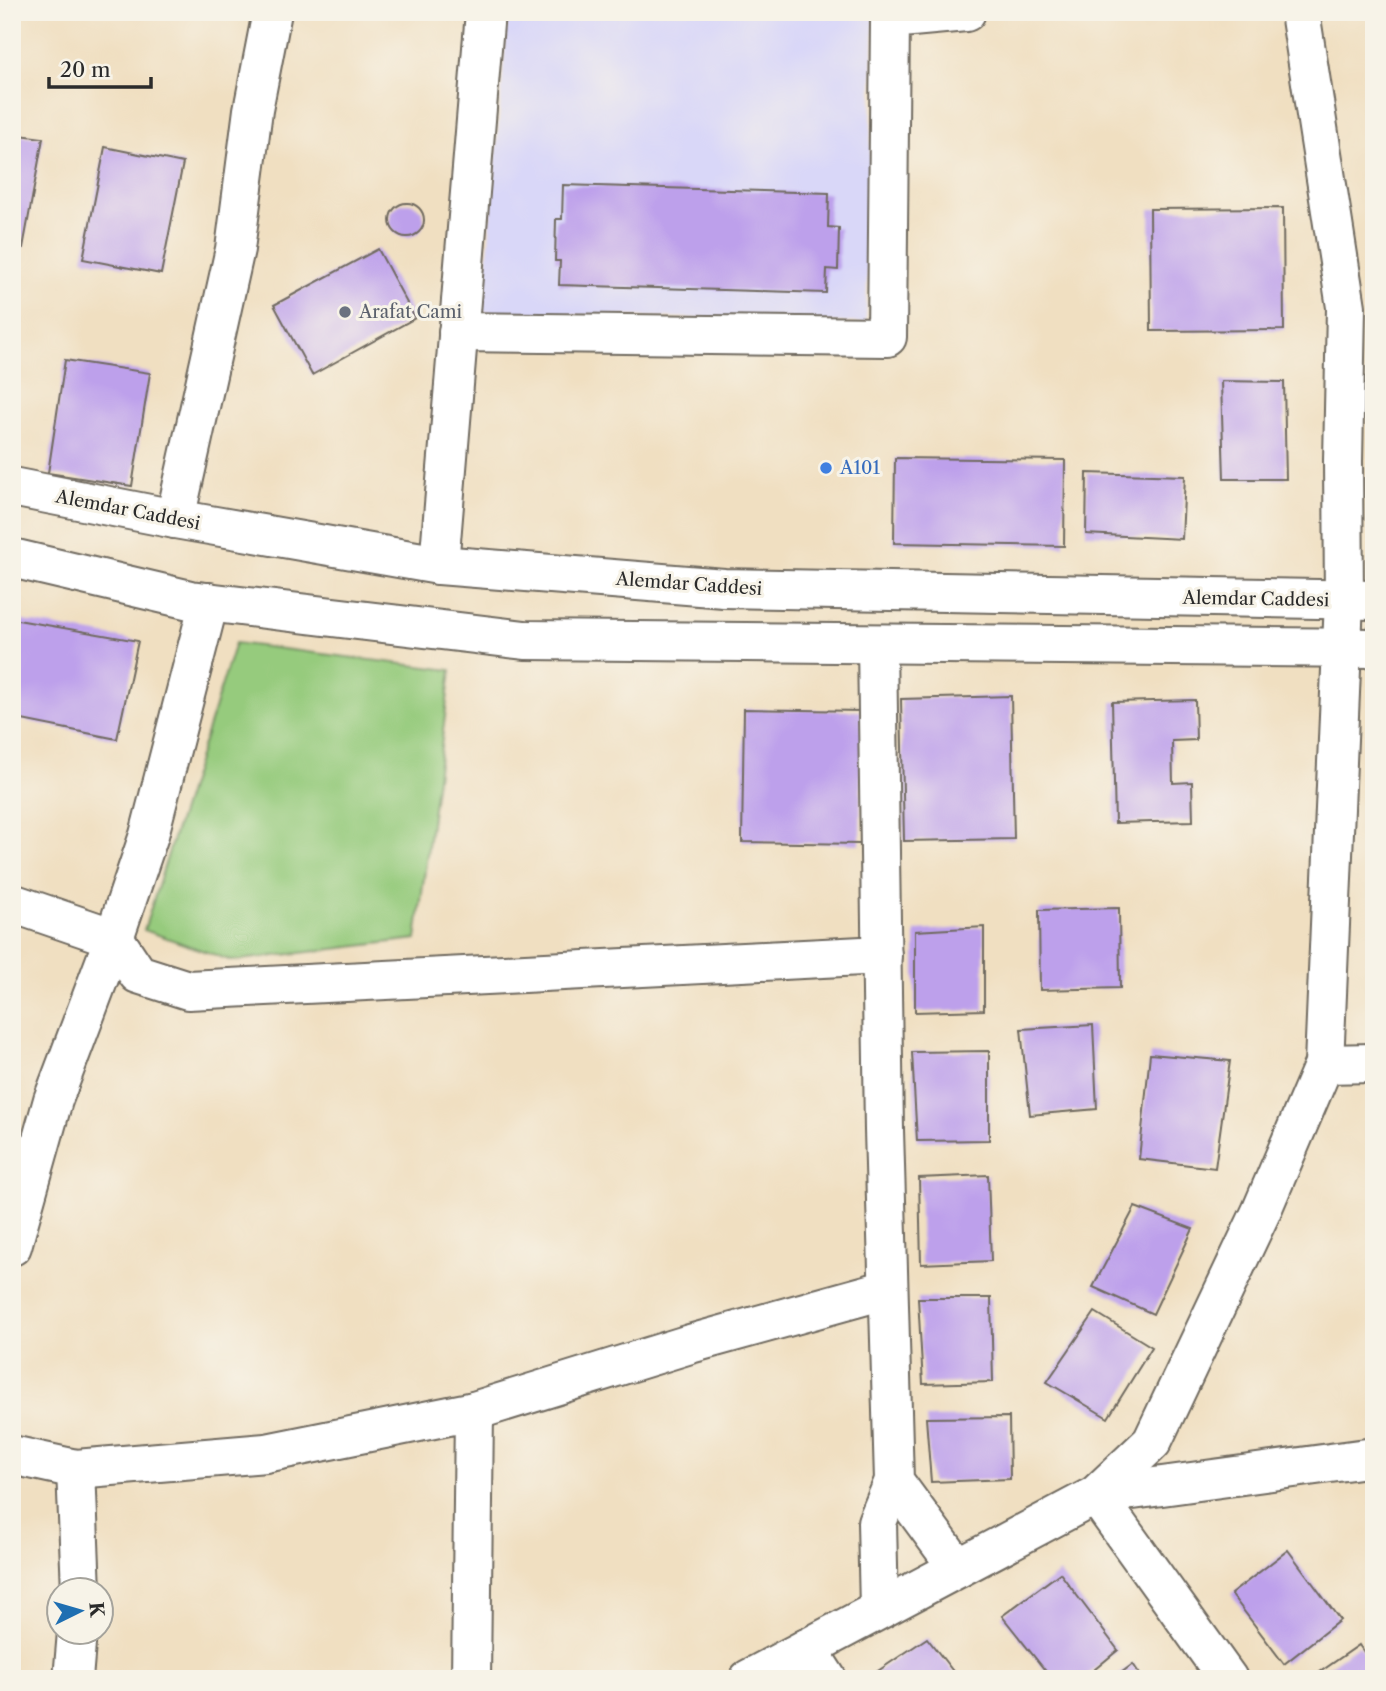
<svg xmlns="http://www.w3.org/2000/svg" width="1386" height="1691" font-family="'Libre Caslon Text',serif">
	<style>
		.built { fill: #d9d7f8 }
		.green { fill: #96cb7d; stroke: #607b54; stroke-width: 2 }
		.building { fill: #bda0eb }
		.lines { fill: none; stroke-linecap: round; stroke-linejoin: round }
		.minor-casing { stroke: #706a60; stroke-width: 42 }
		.secondary-casing { stroke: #706a60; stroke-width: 42 }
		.minor { stroke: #fff; stroke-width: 38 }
		.secondary { stroke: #fff; stroke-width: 38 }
		.worship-dot { fill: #6b7280; stroke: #f7f3e8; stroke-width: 2.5 }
		.shop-dot { fill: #3f7fe0; stroke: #f7f3e8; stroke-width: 2.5 }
		.labels { text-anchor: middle; stroke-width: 6; stroke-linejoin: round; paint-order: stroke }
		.worship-label { font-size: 18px; fill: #5b616d; stroke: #f7f3e8; text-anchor: start }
		.shop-label { font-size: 18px; fill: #366cbe; stroke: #f7f3e8; text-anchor: start }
		.street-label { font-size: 18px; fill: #2b2b2b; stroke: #f7f3e8 }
	</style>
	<rect width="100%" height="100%" fill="#f7f3e8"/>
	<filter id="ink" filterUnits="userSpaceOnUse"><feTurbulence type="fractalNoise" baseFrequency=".0143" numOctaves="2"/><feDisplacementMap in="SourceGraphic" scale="14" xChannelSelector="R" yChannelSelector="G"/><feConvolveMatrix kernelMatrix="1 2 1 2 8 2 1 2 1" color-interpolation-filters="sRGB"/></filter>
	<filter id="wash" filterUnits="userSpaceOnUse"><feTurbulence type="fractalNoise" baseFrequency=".00686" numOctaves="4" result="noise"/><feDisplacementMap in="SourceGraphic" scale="28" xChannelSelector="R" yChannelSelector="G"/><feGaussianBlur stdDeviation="1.57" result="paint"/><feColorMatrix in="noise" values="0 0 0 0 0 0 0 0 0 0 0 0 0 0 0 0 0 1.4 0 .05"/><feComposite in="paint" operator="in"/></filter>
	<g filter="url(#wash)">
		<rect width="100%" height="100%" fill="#f0dfc1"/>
		<polygon class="built" points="508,12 874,12 866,323 483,312"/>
		<polygon class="green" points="235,643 451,670 416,939 232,961 144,930"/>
		<g id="blocks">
			<g class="building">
				<polygon points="12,134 43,138 23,248 12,247"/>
				<polygon points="105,147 183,163 161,274 83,259"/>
				<polygon points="563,185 829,193 828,227 839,228 838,270 827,269 826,293 559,285 560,261 555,261 556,219 562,219"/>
				<circle cx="407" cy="220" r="17"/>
				<polygon points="1283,208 1284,330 1151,331 1150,209"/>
				<polygon points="378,249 415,318 312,375 274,305"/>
				<polygon points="65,360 150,373 132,486 48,473"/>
				<polygon points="1221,381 1284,382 1286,479 1224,479"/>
				<polygon points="895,458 1065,460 1064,546 894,543"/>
				<polygon points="1087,473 1185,476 1182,539 1086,534"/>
				<polygon points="12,619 138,641 117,739 12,718"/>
				<polygon points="1011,696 1014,839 904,841 901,699"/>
				<polygon points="1195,700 1196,740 1172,741 1173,783 1192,782 1193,821 1115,823 1112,702"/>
				<polygon points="744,709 862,711 860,844 742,842"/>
				<polygon points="1119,908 1120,988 1040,990 1039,910"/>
				<polygon points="984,927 984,1010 915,1012 915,931"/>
				<polygon points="1093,1025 1097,1109 1030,1115 1021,1029"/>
				<polygon points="989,1051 989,1140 917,1141 912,1052"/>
				<polygon points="1150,1054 1230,1061 1215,1168 1139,1159"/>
				<polygon points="988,1175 991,1261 921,1264 919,1178"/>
				<polygon points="1135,1207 1193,1229 1153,1314 1093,1287"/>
				<polygon points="918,1298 991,1298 993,1382 923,1384"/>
				<polygon points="1095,1312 1152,1347 1108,1418 1047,1382"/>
				<polygon points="1009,1417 1010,1479 931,1482 926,1418"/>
				<polygon points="1288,1550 1340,1620 1284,1664 1231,1594"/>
				<polygon points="1060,1573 1118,1650 1083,1679 1052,1679 1002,1616"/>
				<polygon points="927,1638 959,1679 866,1679"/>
				<polygon points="1359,1645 1374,1666 1374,1679 1310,1679"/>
				<polygon points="1133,1664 1143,1679 1113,1679"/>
			</g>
		</g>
	</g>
	<g filter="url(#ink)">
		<use href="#blocks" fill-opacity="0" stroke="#706a60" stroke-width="2"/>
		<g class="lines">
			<defs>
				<g id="minor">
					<polyline points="458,332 887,337 890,19 966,12"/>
					<polyline points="175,519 235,249 253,110 272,12"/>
					<polyline points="439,565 485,12"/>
					<polyline points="877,644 884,1130 894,1481 958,1568"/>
					<polyline points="12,903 114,938 138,974 188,990 882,955"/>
					<polyline points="1324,1064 1374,1063"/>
					<polyline points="12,1246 53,1100 114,938 149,835 209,602"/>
					<polyline points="12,1455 76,1469 266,1453 474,1411 690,1344 888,1289"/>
					<polyline points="76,1469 81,1590"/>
					<polyline points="879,1609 877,1522 894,1481"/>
					<polyline points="807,1648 827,1679"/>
					<polyline points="73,1679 77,1632"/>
					<polyline points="471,1679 474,1411"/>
					<polyline points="749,1679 1096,1495 1152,1442 1261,1212 1324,1064 1344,600 1343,461 1346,307 1300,12"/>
					<polyline points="1228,1679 1096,1495 1374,1457"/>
				</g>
				<g id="secondary">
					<polyline points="12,487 175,519 439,565 724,588 1374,600"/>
					<polyline points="12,558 190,600 525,640 1374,648"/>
				</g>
			</defs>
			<use href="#minor" class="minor-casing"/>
			<use href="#secondary" class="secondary-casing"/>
			<use href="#minor" class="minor"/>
			<use href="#secondary" class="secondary"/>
		</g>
	</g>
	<circle class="worship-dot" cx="345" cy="312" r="7"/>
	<circle class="shop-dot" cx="826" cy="468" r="7"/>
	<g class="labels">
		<g class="worship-label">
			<text x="359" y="318">Arafat Cami</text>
		</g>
		<g class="shop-label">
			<text x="840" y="474">A101</text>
		</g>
		<g class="street-label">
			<text transform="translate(128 510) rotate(11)" y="6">Alemdar Caddesi</text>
			<text transform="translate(689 584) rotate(4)" y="6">Alemdar Caddesi</text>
			<text transform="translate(1256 599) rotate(1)" y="6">Alemdar Caddesi</text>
		</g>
	</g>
	<rect width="1386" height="1691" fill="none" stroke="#f7f3e8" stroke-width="42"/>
	<g transform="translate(80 1611) rotate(85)"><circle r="33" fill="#f7f3e8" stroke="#a5a39c" stroke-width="2"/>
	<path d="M0-5L12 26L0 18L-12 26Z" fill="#1f6fb2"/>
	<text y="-10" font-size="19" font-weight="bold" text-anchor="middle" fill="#2b2b2b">K</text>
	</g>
	<path d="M49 77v10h102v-10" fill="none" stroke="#2b2b2b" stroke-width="3.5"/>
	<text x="60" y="77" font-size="21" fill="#2b2b2b" stroke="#f7f3e8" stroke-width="5" paint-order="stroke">20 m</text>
</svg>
